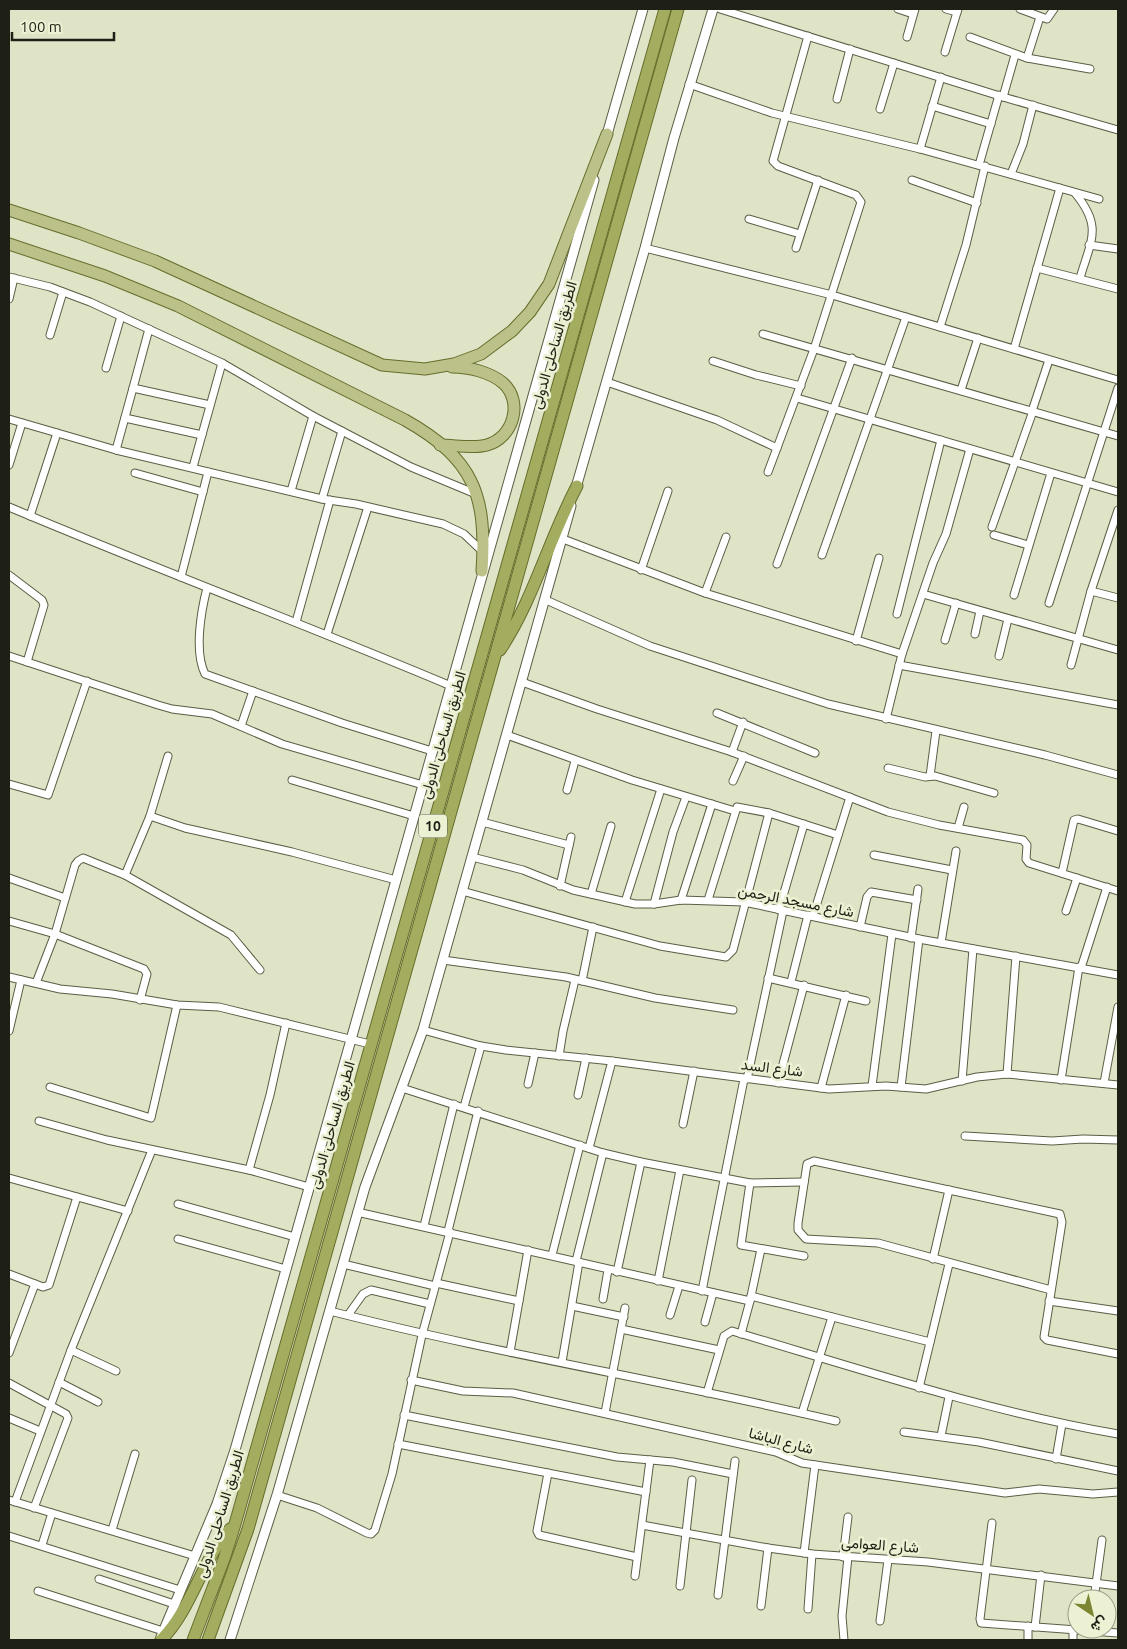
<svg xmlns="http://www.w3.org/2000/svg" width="1127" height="1649" font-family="Ubuntu,Vazirmatn,sans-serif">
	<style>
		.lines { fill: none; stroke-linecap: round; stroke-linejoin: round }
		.minor-casing { stroke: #5a5e45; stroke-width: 9 }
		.tertiary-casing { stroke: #5a5e45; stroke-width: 11 }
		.primary-casing { stroke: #666d2c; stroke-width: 13 }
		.trunk-casing { stroke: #666d2c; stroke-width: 13 }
		.minor { stroke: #fff; stroke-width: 7 }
		.tertiary { stroke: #fff; stroke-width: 9 }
		.primary { stroke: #bbc188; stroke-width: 11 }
		.trunk { stroke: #a4ac60; stroke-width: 11 }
		.labels { text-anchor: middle; stroke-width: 5; stroke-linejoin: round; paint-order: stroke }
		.shield { fill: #ecf1d3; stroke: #5c5f4e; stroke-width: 1 }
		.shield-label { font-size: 14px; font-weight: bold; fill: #1e2015 }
		.street-label { font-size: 15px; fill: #1e2015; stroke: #ecf1d3 }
	</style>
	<rect width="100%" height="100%" fill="#dfe4c6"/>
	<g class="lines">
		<defs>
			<g id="minor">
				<polyline points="720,9 1003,97 1118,130"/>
				<polyline points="898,9 913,14"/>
				<polyline points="946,9 957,12"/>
				<polyline points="1020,9 1047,19 1054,9"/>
				<polyline points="907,37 915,9"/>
				<polyline points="970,37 1027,58 1090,69"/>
				<polyline points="945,52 958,9"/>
				<polyline points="1027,58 1040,17"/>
				<polyline points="689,84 772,113 920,149 1099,199"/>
				<polyline points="1003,97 1015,55"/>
				<polyline points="837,99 850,49"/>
				<polyline points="932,106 991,124"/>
				<polyline points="880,109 894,63"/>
				<polyline points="920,149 941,77"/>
				<polyline points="979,165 999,95"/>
				<polyline points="1011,174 1023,144 1033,105"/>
				<polyline points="912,180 977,203"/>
				<path d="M1075 193C1103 227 1091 240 1080 278"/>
				<polyline points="749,219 800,234"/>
				<polyline points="1089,245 1118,249"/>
				<polyline points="645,248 832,295 1118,380"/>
				<polyline points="796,248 818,180"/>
				<polyline points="1037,268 1118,289"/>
				<polyline points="9,277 50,287 90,302 194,350 222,363 313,416 411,467 476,494"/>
				<polyline points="9,299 14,278"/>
				<polyline points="940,327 966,245 985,166"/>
				<polyline points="149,329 133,388 210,405"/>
				<polyline points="763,334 1118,436"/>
				<polyline points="50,335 63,292"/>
				<polyline points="1014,349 1060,188"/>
				<polyline points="713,361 756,375 801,386"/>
				<polyline points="106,368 121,316"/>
				<polyline points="607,382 717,420 777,448"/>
				<polyline points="961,390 978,338"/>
				<polyline points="797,398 1118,492"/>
				<polyline points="1032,411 1049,360"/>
				<polyline points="125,418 202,435"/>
				<polyline points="9,419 116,450 322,499 356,504 443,524 464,534 483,552"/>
				<polyline points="116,450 133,388"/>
				<polyline points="9,465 22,423"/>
				<polyline points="193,467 222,363"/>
				<polyline points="768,472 814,349 861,202 856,195 778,166 773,161 808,36"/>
				<polyline points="135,473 203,492"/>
				<polyline points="291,491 313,416"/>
				<polyline points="322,499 342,431"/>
				<path d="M9 507C156 569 304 624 451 686"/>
				<polyline points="30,516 57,433"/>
				<polyline points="992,527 1033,411"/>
				<polyline points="994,535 1028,545"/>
				<polyline points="563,539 705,593 902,654"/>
				<polyline points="822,555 906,317"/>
				<polyline points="777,564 852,358"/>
				<polyline points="641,570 668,491"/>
				<polyline points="9,575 42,600 44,605 27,662"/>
				<polyline points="181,577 208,472"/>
				<path d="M207 588C201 611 194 652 205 674L342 723 432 751"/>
				<polyline points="1091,591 1118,598"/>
				<polyline points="705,593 726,537"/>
				<polyline points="923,594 1118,650"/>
				<polyline points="1014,595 1051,473"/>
				<polyline points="546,600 650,646 828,704 1045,755 1118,775"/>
				<polyline points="1049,603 1118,388"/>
				<polyline points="897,614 941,440"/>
				<polyline points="296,622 330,500"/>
				<polyline points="327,634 368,507"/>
				<polyline points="975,634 980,611"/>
				<polyline points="945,640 956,603"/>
				<polyline points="856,641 879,558"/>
				<polyline points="9,656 158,705 172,709 212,714 282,744 423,785"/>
				<polyline points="999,656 1008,619"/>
				<polyline points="899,665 1118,705"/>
				<polyline points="1071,665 1091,591 1118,510"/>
				<polyline points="522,682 597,709 732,752 888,812 939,825 1023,840 1027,845 1026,859 1029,863 1118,891"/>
				<polyline points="717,713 815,753"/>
				<polyline points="886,719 902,654 933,563 946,534 970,449"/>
				<polyline points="241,726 253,691"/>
				<polyline points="507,735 632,780 735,811"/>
				<polyline points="732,752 743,722"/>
				<polyline points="888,768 925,777 935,776 994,793"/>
				<polyline points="930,776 936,731"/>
				<polyline points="292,780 414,816"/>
				<polyline points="733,781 744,756"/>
				<polyline points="9,784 48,795 87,681"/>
				<polyline points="567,790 575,761"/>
				<polyline points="150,816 185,828 292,852 396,880"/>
				<polyline points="482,822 569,845"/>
				<polyline points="958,828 964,807"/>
				<polyline points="874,855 952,870"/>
				<polyline points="472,857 523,870 573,890 635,904 654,904 681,900 744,902 919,939 1118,975"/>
				<polyline points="1062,873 1074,820 1078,819 1118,831"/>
				<polyline points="125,875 150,816 168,756"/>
				<polyline points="9,878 65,898"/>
				<polyline points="560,886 571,837"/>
				<polyline points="462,891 660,946 726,957 733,950 769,813"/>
				<polyline points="591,894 611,826"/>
				<polyline points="681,900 712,804"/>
				<polyline points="708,900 737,807 769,813 838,835"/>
				<polyline points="625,902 661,789"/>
				<polyline points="654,904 673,832 686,797"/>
				<polyline points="779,910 804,824"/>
				<polyline points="1066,911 1077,878"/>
				<polyline points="813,916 850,797"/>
				<polyline points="9,921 55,934 144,969 147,974 140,1000"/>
				<polyline points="860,927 867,897 871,892 917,900"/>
				<polyline points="911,938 918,889"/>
				<polyline points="941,943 956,851"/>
				<polyline points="443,960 566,977 655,998 733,1010"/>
				<polyline points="1081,968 1107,887"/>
				<polyline points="9,977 60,989 112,994 177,1005 219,1007 370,1044"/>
				<polyline points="768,978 866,1001"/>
				<polyline points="582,981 593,927"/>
				<polyline points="791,982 808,915"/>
				<polyline points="36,983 55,934 75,865 78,861 83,858 125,875 231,935 260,970"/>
				<polyline points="423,1030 481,1046 506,1050 612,1061 829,1089 886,1086 926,1089 977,1077 1007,1074 1118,1085"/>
				<polyline points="9,1031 21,980"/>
				<polyline points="559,1056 563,1031 575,980"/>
				<polyline points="1007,1074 1016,956"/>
				<polyline points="747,1079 783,911"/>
				<polyline points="1061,1080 1079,967"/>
				<polyline points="962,1081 973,949"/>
				<polyline points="778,1083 804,985"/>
				<polyline points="1104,1083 1118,1007"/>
				<polyline points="528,1084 535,1053"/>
				<polyline points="872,1086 892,934"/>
				<polyline points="50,1087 151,1118 177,1005"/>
				<polyline points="901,1087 919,939"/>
				<polyline points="402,1088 603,1153 641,1162 750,1183 804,1182"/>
				<polyline points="821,1088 846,995"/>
				<polyline points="578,1095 586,1058"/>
				<polyline points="464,1107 481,1046"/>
				<polyline points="39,1121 107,1140 249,1170 309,1187"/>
				<polyline points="683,1124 694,1071"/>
				<polyline points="965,1136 1052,1141 1083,1139 1118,1140"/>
				<polyline points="589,1148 612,1061"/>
				<polyline points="249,1170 270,1095 286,1023"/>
				<polyline points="9,1178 128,1211"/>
				<polyline points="750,1183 741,1245 804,1256"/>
				<polyline points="178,1204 295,1237"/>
				<polyline points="357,1212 750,1301"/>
				<polyline points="424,1226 454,1104"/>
				<polyline points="448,1231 478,1111"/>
				<polyline points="178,1239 286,1269"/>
				<polyline points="552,1255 580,1145"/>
				<polyline points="933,1259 949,1190"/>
				<polyline points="576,1261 603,1153"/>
				<polyline points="343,1264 435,1286"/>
				<polyline points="617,1272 641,1162"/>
				<polyline points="9,1274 43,1287 49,1285 77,1197"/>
				<polyline points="658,1281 680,1170"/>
				<polyline points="436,1283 519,1301"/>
				<polyline points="1051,1290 878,1243 806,1239 798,1230 798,1223 807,1164 814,1161 1060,1214 1062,1222 1044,1337 1047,1340 1118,1354"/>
				<polyline points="702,1291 744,1079"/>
				<polyline points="751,1296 930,1342"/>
				<polyline points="603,1299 608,1270"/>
				<polyline points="1049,1301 1118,1311"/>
				<polyline points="572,1306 624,1317"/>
				<path d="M330 1311C497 1354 668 1381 836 1421"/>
				<polyline points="348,1315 363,1294 371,1290 430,1304"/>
				<polyline points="670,1315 679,1286"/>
				<polyline points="705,1322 713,1293"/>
				<polyline points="621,1329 719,1350"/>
				<polyline points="741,1334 750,1301 761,1249"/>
				<polyline points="71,1350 116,1371"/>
				<polyline points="510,1352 528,1250"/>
				<polyline points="9,1353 35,1284"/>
				<polyline points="562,1362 579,1262"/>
				<polyline points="411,1380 463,1391 513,1393 776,1452 802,1463 1005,1493 1039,1489 1093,1494 1118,1492"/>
				<polyline points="59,1382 98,1402"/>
				<polyline points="9,1383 66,1414 68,1418 34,1508"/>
				<polyline points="919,1388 949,1264"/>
				<path d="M707 1393 724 1336 732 1331C860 1369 986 1411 1118 1434"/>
				<polyline points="605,1413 625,1308"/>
				<polyline points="802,1413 832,1317"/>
				<polyline points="404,1415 617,1457 673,1462 733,1474"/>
				<polyline points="9,1418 40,1431"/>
				<polyline points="904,1432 979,1442 1118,1471"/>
				<polyline points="941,1436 949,1397"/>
				<polyline points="398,1444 646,1492"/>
				<polyline points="1056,1459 1062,1424"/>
				<polyline points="548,1473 537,1531 539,1535 637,1557"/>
				<polyline points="277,1495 317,1508 367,1533 371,1534 375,1530 392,1474 422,1335 450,1232"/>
				<polyline points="9,1500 195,1556"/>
				<polyline points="15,1502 71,1350 152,1150"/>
				<polyline points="992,1523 980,1619 981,1623 1118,1633"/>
				<polyline points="642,1525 768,1548 812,1554 928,1562 1118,1586"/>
				<polyline points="112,1530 135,1454"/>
				<polyline points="9,1536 180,1590"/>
				<polyline points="42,1545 52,1513"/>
				<polyline points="804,1553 815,1465"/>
				<polyline points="843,1557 848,1517"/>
				<polyline points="635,1576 650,1460"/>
				<polyline points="99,1579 174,1604"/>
				<polyline points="680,1586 692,1480"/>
				<polyline points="38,1591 163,1631"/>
				<polyline points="718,1595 735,1461"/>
				<polyline points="1094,1599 1102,1540"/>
				<polyline points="761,1606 768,1548"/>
				<polyline points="808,1609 812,1554"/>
				<polyline points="880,1621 888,1560"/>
				<polyline points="1035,1627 1041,1575"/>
				<polyline points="1073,1630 1073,1640"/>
				<polyline points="844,1640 842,1616 848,1557"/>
				<polyline points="1028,1640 1028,1626"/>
			</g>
			<g id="tertiary">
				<polyline points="606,138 643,9"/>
				<polyline points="575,491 645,248 674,138 713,9"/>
				<polyline points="161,1637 217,1504 235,1450 594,180"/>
				<polyline points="230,1640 277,1495 365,1187 423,1030 571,506"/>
			</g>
			<g id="primary">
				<polyline points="9,210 79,233 155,261 382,365 425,369 454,364 481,354 512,331 530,312 549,284 607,134"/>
				<path d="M9 244 105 276 178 306 405 420C474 459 487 495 482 571"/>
				<path d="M440 445C455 445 473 449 487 445 513 438 524 402 503 383 490 372 469 367 452 367"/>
			</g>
			<g id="trunk">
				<path d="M500 650C533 601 549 539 577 486"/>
				<path d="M161 1640C192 1609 201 1561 230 1529"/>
				<polyline points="193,1640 224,1559 235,1524 665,9"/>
				<polyline points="208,1640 248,1529 678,9"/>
			</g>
		</defs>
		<use href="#minor" class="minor-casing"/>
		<use href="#tertiary" class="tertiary-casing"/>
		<use href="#primary" class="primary-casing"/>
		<use href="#trunk" class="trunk-casing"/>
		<use href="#minor" class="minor"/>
		<use href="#tertiary" class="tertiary"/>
		<use href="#primary" class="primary"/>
		<use href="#trunk" class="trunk"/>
	</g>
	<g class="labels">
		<rect class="shield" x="419" y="814.5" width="28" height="23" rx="4"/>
		<g class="shield-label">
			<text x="433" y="831">10</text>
		</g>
		<g class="street-label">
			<text transform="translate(554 345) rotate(-74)" y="5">الطريق الساحلى الدولى</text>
			<text transform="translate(443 735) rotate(-74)" y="5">الطريق الساحلى الدولى</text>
			<text transform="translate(796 901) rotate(11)" y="5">شارع مسجد الرحمن</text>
			<text transform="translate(772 1068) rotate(7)" y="5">شارع السد</text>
			<text transform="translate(332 1125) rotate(-74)" y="5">الطريق الساحلى الدولى</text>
			<text transform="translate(781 1441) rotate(15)" y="5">شارع الباشا</text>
			<text transform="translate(220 1514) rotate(-73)" y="5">الطريق الساحلى الدولى</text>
			<text transform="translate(880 1545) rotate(4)" y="5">شارع العوامى</text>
		</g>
	</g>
	<rect width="1127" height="1649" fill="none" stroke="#1e2015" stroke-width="20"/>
	<g transform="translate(1092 1614) rotate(145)"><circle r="24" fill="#ecf1d3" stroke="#9a9d87"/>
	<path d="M0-4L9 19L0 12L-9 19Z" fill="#7c8531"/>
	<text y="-8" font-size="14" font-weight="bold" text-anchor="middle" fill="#1e2015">ش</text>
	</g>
	<path d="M12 32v8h102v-8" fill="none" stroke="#1e2015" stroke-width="2.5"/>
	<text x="20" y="32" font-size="15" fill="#1e2015" stroke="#ecf1d3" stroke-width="4" paint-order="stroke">100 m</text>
</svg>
